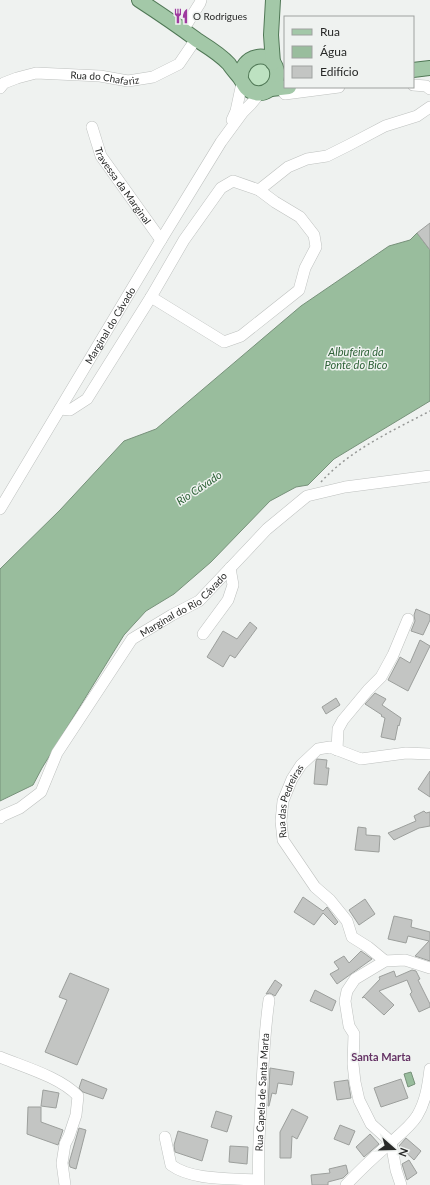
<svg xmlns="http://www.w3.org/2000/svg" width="430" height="1185" font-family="Lato,sans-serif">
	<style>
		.green { fill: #bde2c1 }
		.water { fill: #99bd9d; stroke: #77917a }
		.building { fill: #c3c5c3; stroke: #9c9f9c }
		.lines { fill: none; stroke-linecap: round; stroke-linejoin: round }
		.minor-casing { stroke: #bec1bf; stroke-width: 12 }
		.major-casing { stroke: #507856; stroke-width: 16 }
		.path { stroke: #969896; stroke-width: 1.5; stroke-dasharray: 2 3; stroke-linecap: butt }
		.minor { stroke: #fff; stroke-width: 11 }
		.major { stroke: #a3c8a8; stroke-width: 14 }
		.labels { text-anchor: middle; stroke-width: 3; stroke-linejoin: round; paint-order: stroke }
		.poi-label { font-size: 10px; fill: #282928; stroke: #eff2f0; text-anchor: start }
		.street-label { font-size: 10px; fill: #282928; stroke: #eff2f0 }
		.water-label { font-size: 11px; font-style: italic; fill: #2d6136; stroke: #eff2f0 }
		.neighbourhood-label { font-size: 11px; font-weight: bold; fill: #653365; stroke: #eff2f0 }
	</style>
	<rect width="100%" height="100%" fill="#eff2f0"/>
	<polygon class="green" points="264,63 271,70 270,83 254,88 246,74 251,65"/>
	<g class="water">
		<polygon points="417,233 430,250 430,401 334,459 308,485 296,487 270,501 211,562 174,594 146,611 124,635 42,768 33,785 0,801 0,569 60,510 124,441 156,429 301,306 389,246 410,240"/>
		<polygon points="411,1072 415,1084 408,1087 404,1074"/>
	</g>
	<g class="building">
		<polygon points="430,223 430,250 417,233"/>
		<polygon points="416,609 430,615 430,620 423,635 411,631 415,621 414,615"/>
		<polygon points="250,622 257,628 235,658 230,655 223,667 207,657 223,631 237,639"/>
		<polygon points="420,640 430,646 408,691 388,680 400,657 410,663"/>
		<polygon points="375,693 386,699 382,705 401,718 399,726 398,725 395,740 381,737 385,718 381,716 382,715 365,704"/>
		<polygon points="336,698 340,705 326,714 322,707"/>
		<polygon points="317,759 327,760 326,768 329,768 327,785 314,784 316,761"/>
		<polygon points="430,771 430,797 418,789"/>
		<polygon points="424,811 426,813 430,812 430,826 419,828 394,840 388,833 416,821 414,816"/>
		<polygon points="358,827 366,828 366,835 380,836 379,852 355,850"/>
		<polygon points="303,897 323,911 327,907 338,922 335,925 323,913 314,925 294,912"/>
		<polygon points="365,899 375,914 359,925 349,910"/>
		<polygon points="394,916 412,920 411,927 430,932 430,961 415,956 429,941 408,936 406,943 388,939"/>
		<polygon points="361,951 372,959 337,984 330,974 339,969 334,962 344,956 349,963"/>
		<polygon points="412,970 416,971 420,979 418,980 430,1004 430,1007 419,1012 410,994 412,992 407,980 379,991 394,1005 384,1015 364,997 362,998 380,979 379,977 394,971 396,977"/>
		<polygon points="70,973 109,989 77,1065 45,1052 67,1000 59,997"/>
		<polygon points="275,980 282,985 275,996 270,993 266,994"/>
		<polygon points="315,990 336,1001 332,1011 310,1001"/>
		<polygon points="270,1068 294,1072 292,1085 278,1083 276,1094 272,1093 269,1106 268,1106"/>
		<polygon points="82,1079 107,1089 103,1099 83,1092 79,1088"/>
		<polygon points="401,1079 408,1098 381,1107 374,1088"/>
		<polygon points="348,1080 351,1098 337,1100 334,1082"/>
		<polygon points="43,1090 59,1093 56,1108 41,1106"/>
		<polygon points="28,1107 41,1107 41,1122 63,1130 58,1145 27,1134"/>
		<polygon points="292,1109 308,1117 297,1139 292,1136 291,1158 280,1158 280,1132"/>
		<polygon points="216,1111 232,1116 227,1132 211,1127"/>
		<polygon points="340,1125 355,1131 349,1145 334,1139"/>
		<polygon points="79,1128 86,1130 76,1169 70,1167 69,1163"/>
		<polygon points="178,1131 208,1140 202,1161 175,1152 174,1145"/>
		<polygon points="370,1134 379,1144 364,1157 356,1147"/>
		<polygon points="406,1138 421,1151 414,1160 399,1146"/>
		<polygon points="230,1146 248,1147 247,1164 229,1162"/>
		<polygon points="409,1160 417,1173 407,1180 402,1164"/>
		<polygon points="346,1165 348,1173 343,1178 328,1182 328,1185 312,1185 311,1175 330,1173 329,1169"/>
	</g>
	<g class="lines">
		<defs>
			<g id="minor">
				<polyline points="183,30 200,3 201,0"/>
				<polyline points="413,85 426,86 430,89"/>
				<path id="s1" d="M0 88 4 83 17 78 36 73 100 76 128 81 153 77 179 64 196 39"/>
				<polyline points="281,89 285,94 339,87"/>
				<polyline points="232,120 236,111 242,83"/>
				<path id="s2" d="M92 127 101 156 161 240"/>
				<polyline points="151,297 224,342 241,336 299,290 305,268 316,247 314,235 300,217 275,202 259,190"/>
				<polyline points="60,409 70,410 87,399 151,297 184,240 221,188 233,181 259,190 288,167 307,159 327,156 349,145 385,126 417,116 430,107"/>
				<path id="s3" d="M0 509 161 240 221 142 243 112 251 104 260 93"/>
				<polyline points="203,634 228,600 233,585 230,568"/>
				<polyline points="337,750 338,729 343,720 368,690 381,677 393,655 408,619"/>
				<path id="s4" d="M0 818 2 816 20 808 41 792 57 753 132 639 172 615 199 601 267 529 307 496 345 487 430 476"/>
				<path id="s5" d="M385 961 368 947 352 937 347 921 330 900 315 887 283 840 281 821 283 801 292 779 301 765 318 749 330 747 361 759 406 753 430 754"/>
				<path d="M0 1057C24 1067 60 1077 78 1096L76 1115 69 1136 65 1144 62 1163 65 1185"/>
				<path d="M165 1137 171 1165C193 1181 231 1178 258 1180"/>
				<path id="s6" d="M259 1185C257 1157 260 1129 261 1102 263 1068 264 1034 269 1000"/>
				<path d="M346 1185C360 1170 374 1157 389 1144 398 1136 410 1127 417 1116 426 1101 428 1085 430 1069"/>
				<polyline points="401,1185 396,1170 391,1142 371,1124 359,1100 355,1082 353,1064 354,1034 349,1026 345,1001 347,991 355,979 385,961 405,960 430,968"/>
			</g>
			<g id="major">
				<path d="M139 0C159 13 178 26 197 40 208 47 220 54 229 64 232 69 237 74 240 78 244 84 245 89 252 92 265 97 279 86 277 71 273 48 239 54 241 79"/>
				<polyline points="273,63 271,35 273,0"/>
				<polyline points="413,70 430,68"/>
				<polyline points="271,89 289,87"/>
			</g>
		</defs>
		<use href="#minor" class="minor-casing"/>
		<use href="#major" class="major-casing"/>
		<path class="path" d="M321 482C350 450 392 431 430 411"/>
		<use href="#minor" class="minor"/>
		<use href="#major" class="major"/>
	</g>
	<defs>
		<symbol id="restaurant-bare" viewBox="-9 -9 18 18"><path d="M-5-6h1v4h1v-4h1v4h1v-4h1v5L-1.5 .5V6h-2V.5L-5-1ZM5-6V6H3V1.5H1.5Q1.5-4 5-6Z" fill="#9f3a9f" stroke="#eff2f0" stroke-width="2.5" paint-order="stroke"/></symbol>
	</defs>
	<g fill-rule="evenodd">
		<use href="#restaurant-bare" x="170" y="5" width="22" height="22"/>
	</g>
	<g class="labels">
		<g class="poi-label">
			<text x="193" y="20">O Rodrigues</text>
		</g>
		<g class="street-label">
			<text dy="4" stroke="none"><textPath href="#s1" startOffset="109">Rua do Chafariz</textPath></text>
			<text dy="4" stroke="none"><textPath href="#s2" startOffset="67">Travessa da Marginal</textPath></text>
			<text dy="4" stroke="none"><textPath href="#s3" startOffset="214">Marginal do Cávado</textPath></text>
			<text dy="4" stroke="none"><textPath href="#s4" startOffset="290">Marginal do Rio Cávado</textPath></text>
			<text dy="4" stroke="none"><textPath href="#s5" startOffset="202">Rua das Pedreiras</textPath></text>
			<text dy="4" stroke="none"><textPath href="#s6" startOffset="93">Rua Capela de Santa Marta</textPath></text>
		</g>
		<g class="water-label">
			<text x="356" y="356">Albufeira da<tspan x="356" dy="13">Ponte do Bico</tspan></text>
			<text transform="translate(199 488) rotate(-34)" y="4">Rio Cávado</text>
		</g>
		<g class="neighbourhood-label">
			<text x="381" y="1061">Santa Marta</text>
		</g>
	</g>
	<rect x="284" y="16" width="130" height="72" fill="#eff2f0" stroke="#9fa2a0"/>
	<rect x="292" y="29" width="20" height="6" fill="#a3c8a8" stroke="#9fa2a0"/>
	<text x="320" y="36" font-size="12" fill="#282928">Rua</text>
	<rect x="292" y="46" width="20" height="12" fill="#99bd9d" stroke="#9fa2a0"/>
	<text x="320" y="56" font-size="12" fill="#282928">Água</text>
	<rect x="292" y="66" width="20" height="12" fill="#c3c5c3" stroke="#9fa2a0"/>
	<text x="320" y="76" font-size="12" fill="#282928">Edifício</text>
	<g transform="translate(394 1149) rotate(110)" stroke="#eff2f0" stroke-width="3" paint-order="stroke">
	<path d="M0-3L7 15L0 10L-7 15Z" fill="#282928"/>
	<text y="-6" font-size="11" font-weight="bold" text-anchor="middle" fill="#282928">N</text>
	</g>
</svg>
